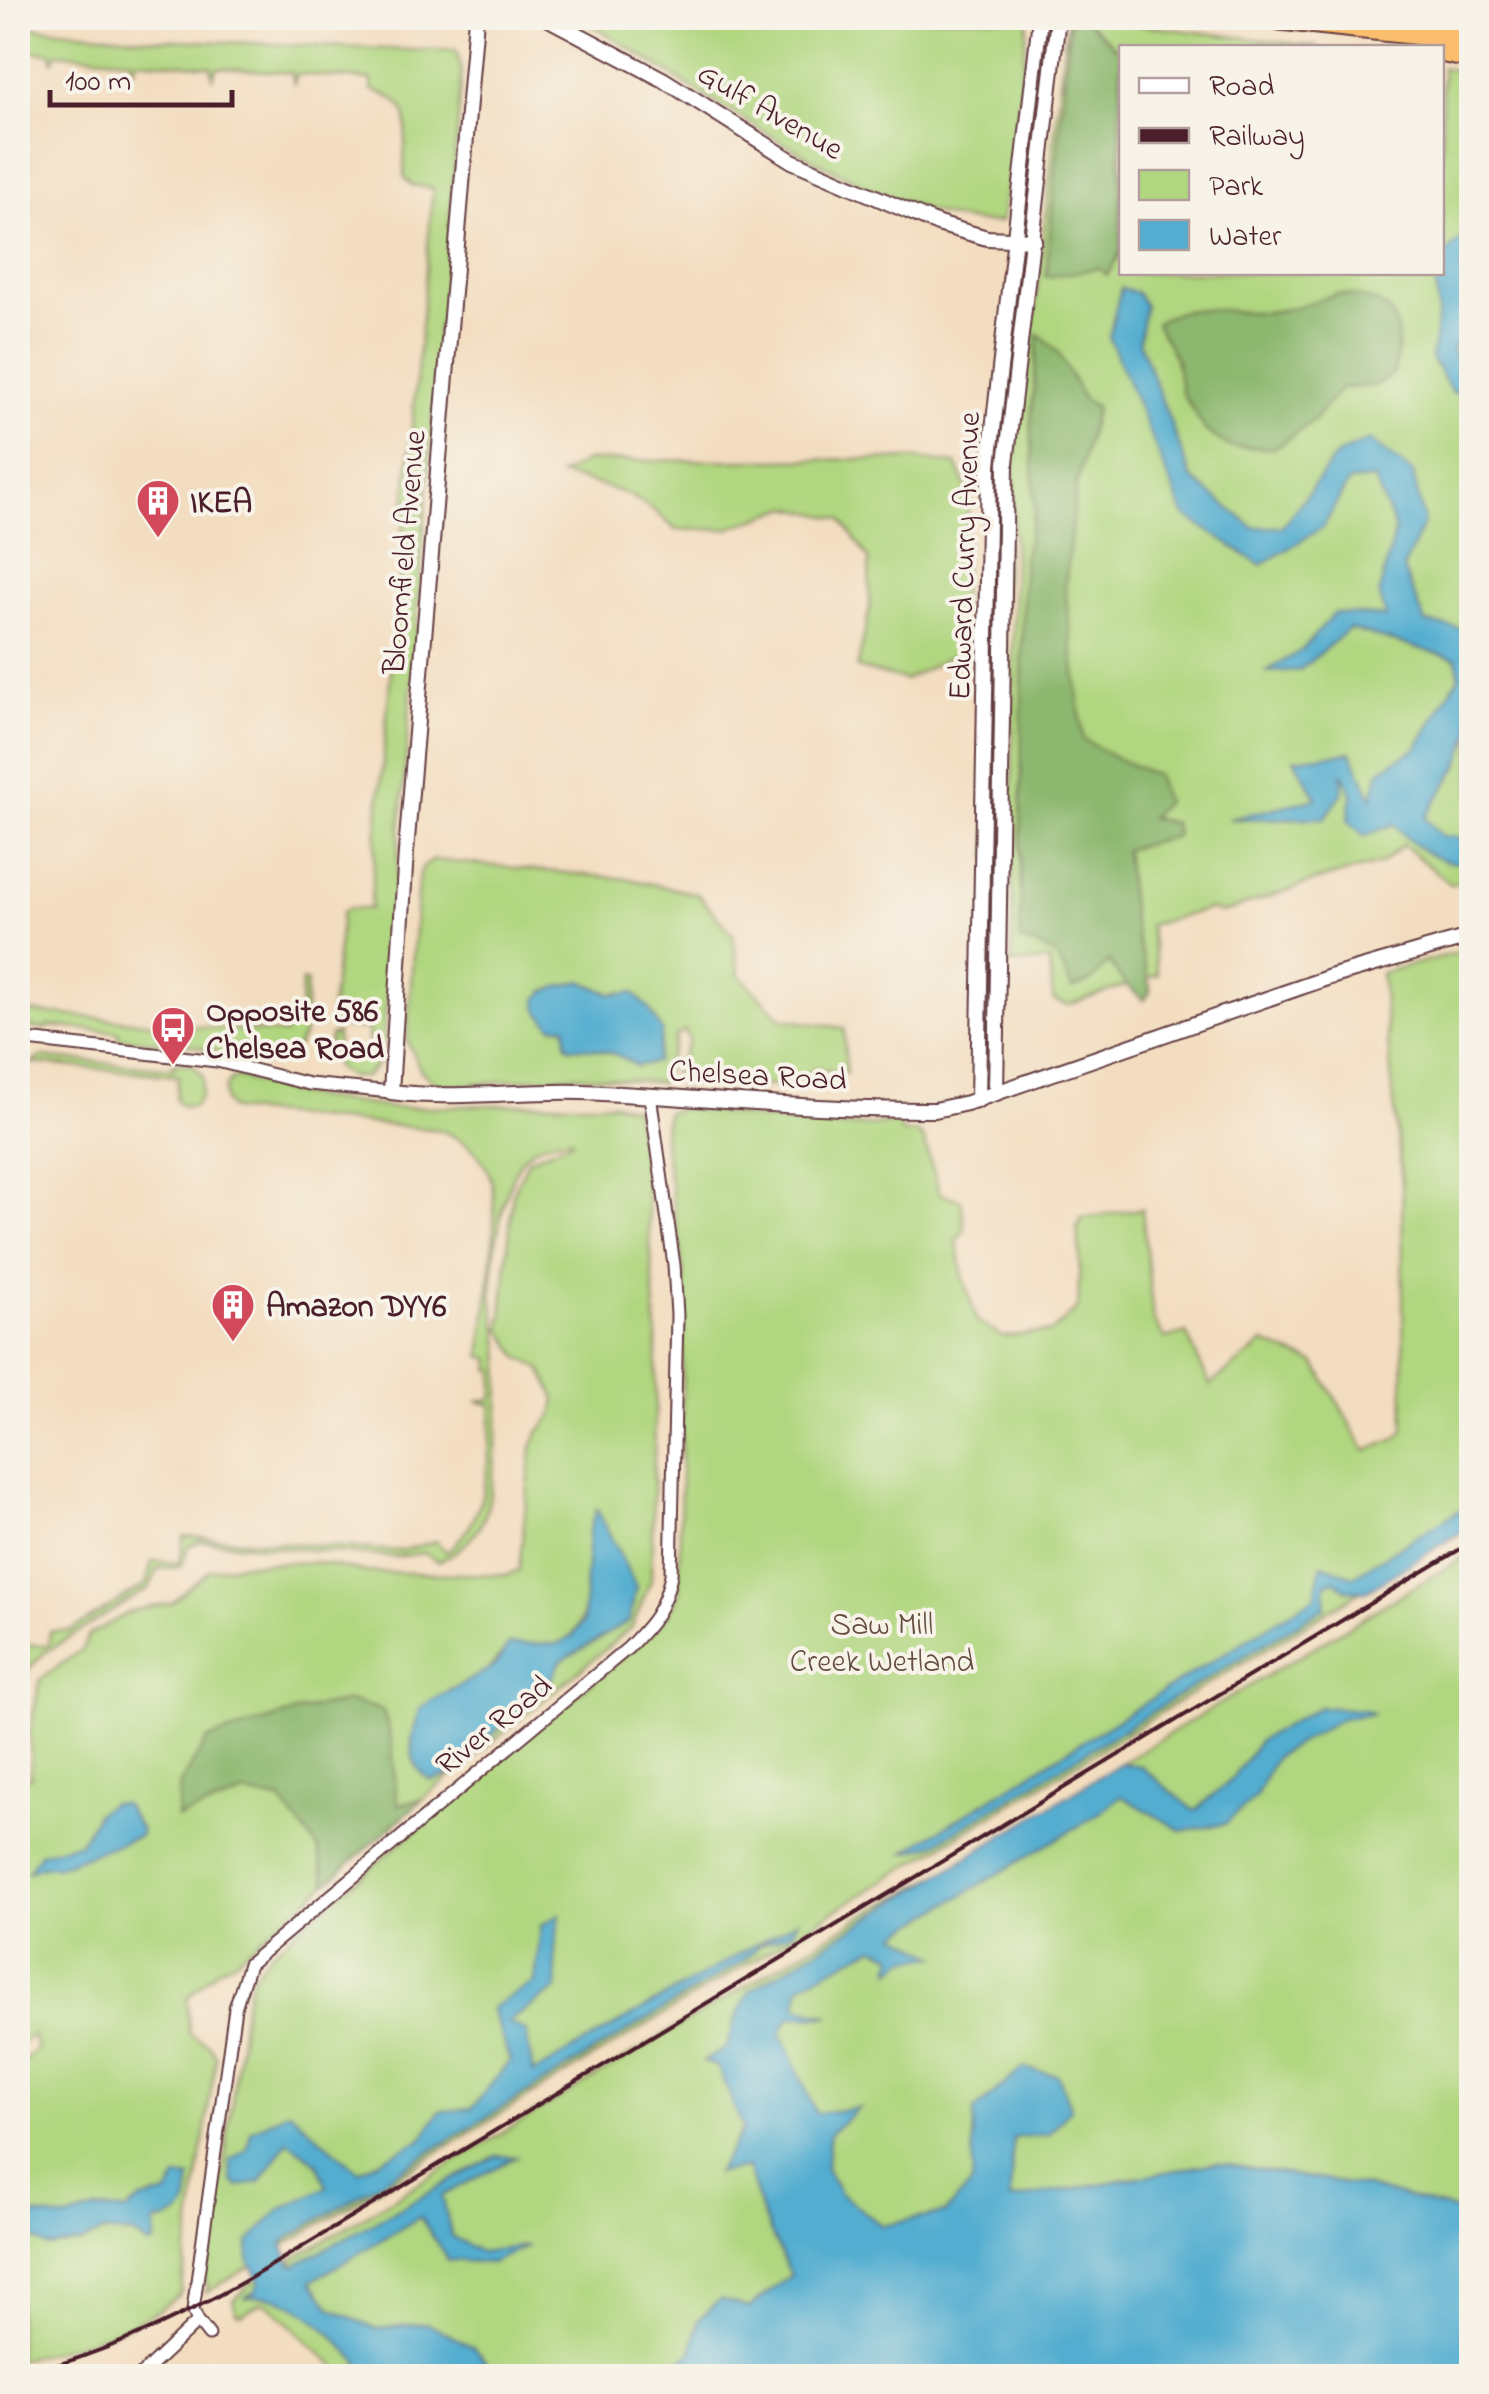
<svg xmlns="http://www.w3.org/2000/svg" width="1489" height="2394" font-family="'Indie Flower',sans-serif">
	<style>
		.green { fill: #b0d67f; stroke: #7d7a55; stroke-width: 2.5; fill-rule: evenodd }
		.forest { fill: #8cb76e; stroke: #6b6b4c; stroke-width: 2.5 }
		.water { fill: #52add0; stroke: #4e667e; stroke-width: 2.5 }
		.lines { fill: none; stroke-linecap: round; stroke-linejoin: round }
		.minor-casing { stroke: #633c41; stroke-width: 15 }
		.tertiary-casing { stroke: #633c41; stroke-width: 18 }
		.motorway-casing { stroke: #633c41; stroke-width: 24 }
		.minor { stroke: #fff; stroke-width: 11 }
		.tertiary { stroke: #fff; stroke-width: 14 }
		.motorway { stroke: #fabe6e; stroke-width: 20 }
		.rail { stroke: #4a1f2b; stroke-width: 4 }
		.labels { text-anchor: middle; stroke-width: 8; stroke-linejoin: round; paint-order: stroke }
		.street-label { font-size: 32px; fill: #4a1f2b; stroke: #f7f3e8 }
		.poi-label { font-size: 32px; font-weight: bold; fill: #4a1f2b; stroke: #f7f3e8; text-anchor: start }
		.park-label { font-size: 32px; fill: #644d40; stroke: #f7f3e8 }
	</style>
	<rect width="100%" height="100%" fill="#f7f3e8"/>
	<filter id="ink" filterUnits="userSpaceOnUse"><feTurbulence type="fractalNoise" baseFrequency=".01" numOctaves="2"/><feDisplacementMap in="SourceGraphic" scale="20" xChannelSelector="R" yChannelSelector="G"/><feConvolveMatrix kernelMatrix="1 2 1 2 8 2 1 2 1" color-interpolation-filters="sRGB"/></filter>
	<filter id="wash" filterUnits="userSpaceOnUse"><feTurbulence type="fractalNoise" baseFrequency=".0048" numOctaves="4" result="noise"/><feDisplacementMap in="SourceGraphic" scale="40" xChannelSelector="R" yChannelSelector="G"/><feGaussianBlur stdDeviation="2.25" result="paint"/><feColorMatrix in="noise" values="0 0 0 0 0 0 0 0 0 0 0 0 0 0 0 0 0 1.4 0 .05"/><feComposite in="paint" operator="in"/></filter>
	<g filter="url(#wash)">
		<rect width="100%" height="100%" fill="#f3ddc0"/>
		<g class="green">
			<path d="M574 18H1028L1018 113 1001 222C903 234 682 80 594 26Z"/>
			<polygon points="1084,18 1320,47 1122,48 1122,272 1442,272 1442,67 1471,74 1471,878 1451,884 1403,845 1382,863 1315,881 1222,913 1209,909 1149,925 1158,975 1068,1005 1053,1000 1049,961 1012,964 1014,466 1035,312 1067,19 1087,22"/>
			<path d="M18 26 155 39 412 50H456L462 71 442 320 437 330 439 341 383 1046 377 1065 365 1077H351L337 1069 328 1048 330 1036 337 1033 336 1054 365 1056 369 1053 368 1029 335 1026 330 1017 342 912 350 908 370 909 433 188 412 185 405 178C398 138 427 105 372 90V80L297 74 294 83 291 73 217 67 213 77 211 66 137 60 133 70 131 59 56 53 53 63 51 53 18 50Z"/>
			<polygon points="1015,325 994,858 991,861 988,858 994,464 1011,326"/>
			<path d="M917 459 956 464 969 493 957 653 905 680 857 668 870 608 869 559 841 519 789 507 727 529 676 530C636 490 613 489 560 475L587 461Z"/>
			<path d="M433 860 629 879 697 894 733 934 739 975 782 1019 844 1028 846 1073 815 1068 786 1086 678 1084 673 1075 689 1040 685 1031 676 1036 661 1083 572 1075 441 1087 421 1071 407 1041 418 883 422 868ZM581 981 611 994 621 992 636 1066C617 1051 594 1047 570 1047L565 1026H552L545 991Z"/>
			<path d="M1471 949V1524L206 2293 208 2284 204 2280 217 2219 244 2007 252 1976 271 1952 657 1628 671 1611 679 1593 684 1275 663 1136 667 1112 684 1108C752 1116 829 1135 897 1122L903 1133 918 1132 919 1137H923L940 1194 961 1200 965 1229 957 1240 962 1272 977 1321 1003 1337 1052 1332 1078 1308 1080 1254 1077 1226 1080 1225 1081 1218 1142 1209 1153 1319 1165 1339 1186 1333 1210 1385 1264 1343 1315 1363 1366 1451 1396 1439 1404 1430 1402 1183 1381 973Z"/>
			<polygon points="302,981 307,982 303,1037 293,1053 279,1062 260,1063 190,1045 119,1038 118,1032 48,1026 47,1029 18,1027 18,1011 285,1034 287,1023 299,1023"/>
			<polygon points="40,1057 173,1069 174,1063 193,1065 203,1077 201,1096 194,1106 183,1107 176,1100 178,1076 32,1063"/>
			<path d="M239 1077 298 1095 393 1108 560 1103H614L635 1108 646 1186 657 1336 651 1580 632 1627 423 1799 398 1805C393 1774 395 1738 382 1710L349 1701 298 1711 203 1809 245 1794 280 1800 318 1848 326 1884 235 1960 218 1969 187 1998 189 2033 210 2046 216 2057 181 2292C150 2326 63 2349 18 2360V2248L33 2238 82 2243 103 2232 135 2235 149 2245 155 2242V2221L168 2194 141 2200 127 2211 96 2210 67 2219 18 2213V2066L37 2049 32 2035 18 2045V1779L31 1777 30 1731 40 1680 82 1649 89 1635 132 1611 171 1603 210 1570 242 1564 315 1562 366 1572 507 1575 519 1570 532 1448 537 1435 553 1415 556 1399 541 1369 519 1357 501 1329 513 1192 529 1159 573 1140 569 1138C554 1140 538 1143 527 1154 502 1179 492 1259 492 1294 493 1311 499 1329 500 1347 502 1377 496 1498 482 1522 472 1541 457 1553 438 1561L424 1553 395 1557 200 1541 188 1546 181 1567 159 1568 149 1588 43 1654 26 1672 18 1738 20 1644 48 1646 50 1631H70L146 1584 152 1561 179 1563 184 1536 400 1551 436 1541 446 1552C492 1516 488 1458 492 1405L477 1401 493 1399 495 1370 490 1369 491 1359 481 1356C485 1316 502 1209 490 1176 482 1152 463 1139 440 1130L232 1110 225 1102V1088L232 1079ZM597 1510 636 1587 629 1621 561 1661 549 1683 447 1775 448 1691C478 1679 491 1671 509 1644 523 1644 542 1647 556 1644 601 1636 580 1545 597 1510ZM97 1813 138 1836 56 1867 42 1866 80 1843Z"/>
			<polygon points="1471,1553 1471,2215 1367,2187 1215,2163 1010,2200 961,2196 945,2213 882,2226 840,2193 825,2168 778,2247 791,2275 748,2308 698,2320 692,2352 665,2376 345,2376 271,2306 262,2302 242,2314 236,2312 233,2300 258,2277 260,2281 256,2292 251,2294 286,2299 359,2231 295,2265 290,2261 862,1916 951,1868 750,1991 1140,1766 1121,1763"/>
		</g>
		<g class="forest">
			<polygon points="1070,18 1084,18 1121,52 1121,252 1107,275 1099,268 1046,277"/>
			<path d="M1337 294C1395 299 1405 317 1394 373L1374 386 1341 388 1312 422 1274 448 1230 447 1206 431 1182 393 1175 358 1156 323C1191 296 1236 318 1276 311 1297 308 1317 300 1337 294Z"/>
			<path d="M1038 334 1059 353 1083 399 1096 407 1076 487 1065 587 1083 739 1115 758 1156 775 1165 802 1150 818 1174 823 1176 836 1125 850 1132 918 1151 991 1144 1000 1124 983 1109 962 1091 981 1072 989C1060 957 1054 948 1020 941L1023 559 1035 511 1031 422Z"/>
			<path d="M349 1701 382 1710C395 1738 393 1774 398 1805L423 1799 326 1884 318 1848 280 1800 245 1794 177 1818 180 1784 208 1739 298 1711Z"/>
		</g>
		<g class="water">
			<polygon points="1471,230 1471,244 1461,269 1471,277 1471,327 1452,348 1465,374 1471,374 1471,395 1452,392 1431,358 1438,314 1435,273 1442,272 1442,257"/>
			<path d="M1121 288 1137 293 1145 306 1139 341 1192 479 1253 527H1282L1337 455 1369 440 1413 473 1424 522 1403 569 1426 623 1465 629 1472 621 1471 732 1459 765 1425 818 1442 836 1471 838V863C1438 865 1415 849 1394 824L1365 836 1348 821 1352 794 1342 772 1343 792 1325 818 1229 819 1317 798 1294 759 1351 752 1372 798 1380 770 1417 748 1459 676 1457 659 1349 629 1300 670 1265 672 1302 650 1334 613 1386 617 1379 593 1395 529 1374 479 1349 481 1323 527 1261 565 1184 515 1109 337Z"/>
			<path d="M581 981 611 994 633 993 648 1007 662 1032 656 1062 636 1066C617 1051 594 1047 570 1047L566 1043V1026H552L538 1010 537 1000 545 991Z"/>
			<polygon points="1471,1503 1471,1526 1366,1591 1347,1590 1335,1581 1326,1583 1325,1607 933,1845 903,1853 1315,1597 1322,1564 1353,1576"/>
			<path d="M597 1509 636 1587 629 1621 561 1661 549 1683 447 1776 431 1781C402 1760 412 1736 421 1707L494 1666 509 1644H558L572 1637 583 1622 589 1531Z"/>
			<polygon points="1319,1707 1363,1710 1374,1714 1342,1718 1275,1757 1256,1796 1225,1824 1182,1831 1121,1796 1097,1815 897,1934 937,1956 906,1959 891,1971 894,1955 874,1947 800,1985 797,2007 830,2016 790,2017 781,2032 816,2113 859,2108 830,2133 826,2168 840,2193 882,2226 945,2213 972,2184 974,2111 1023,2068 1058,2075 1071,2109 1048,2134 1013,2138 1010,2200 1216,2163 1367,2187 1471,2215 1471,2376 665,2376 692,2352 698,2320 720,2299 749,2308 791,2275 763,2217 747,2167 716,2174 743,2129 718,2067 703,2062 727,2047 735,2020 750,1991 1121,1763 1140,1766 1195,1811 1231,1780 1260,1740"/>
			<polygon points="110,1803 124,1804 141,1830 139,1836 56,1867 42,1866 28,1872 40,1853 80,1843 97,1813"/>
			<path d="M560 1914 555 1949 557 1989 508 2022 526 2031 533 2073 798 1920 792 1932 761 1944 743 1961 287 2239 283 2244 290 2263 295 2265 496 2156 516 2157 442 2196 452 2236 480 2252 528 2246 490 2263 448 2260 420 2217 312 2281 331 2308 375 2329 426 2323 473 2347 496 2375 503 2376H371C338 2342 296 2284 244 2298L255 2292 260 2281 249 2260V2242L280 2210 327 2187 318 2164 288 2141 260 2182 238 2187 232 2181 230 2160 247 2150 251 2131 289 2111 358 2171 422 2139 440 2111 471 2109 510 2061 491 2008 535 1982 541 1926Z"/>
			<path d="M177 2178H191C187 2209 189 2217 155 2222V2242L148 2245 135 2235 103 2232 82 2243 47 2247 33 2238 18 2248V2213L67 2219 96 2210 127 2211 141 2200 168 2194Z"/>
		</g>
	</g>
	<g filter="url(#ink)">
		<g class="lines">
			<defs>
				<g id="minor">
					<polyline points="18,1039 217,1061 309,1084 391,1092"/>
					<path d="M209 2335 198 2321 193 2310 235 2008 249 1964 628 1648C652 1623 664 1610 671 1575L677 1315 674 1265 650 1095"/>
					<polyline points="140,2376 198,2321"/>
				</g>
				<g id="tertiary">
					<path d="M476 18 406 852 391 1092C454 1100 518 1090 582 1092 700 1097 818 1111 935 1110L967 1103 1330 977 1472 936"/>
					<polyline points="547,18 664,80 792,161 938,224 987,238 1034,240"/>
					<polyline points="996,1093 1006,463 1058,18"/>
					<polyline points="978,1100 989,465 1040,18"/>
				</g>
				<g id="motorway">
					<polyline points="1266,18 1472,40"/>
					<polyline points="1442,52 1472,58"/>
				</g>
			</defs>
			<use href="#minor" class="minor-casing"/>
			<use href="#tertiary" class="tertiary-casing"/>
			<use href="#motorway" class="motorway-casing"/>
			<use href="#minor" class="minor"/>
			<use href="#tertiary" class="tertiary"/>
			<use href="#motorway" class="motorway"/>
			<path class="rail" d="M18 2376C102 2355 176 2320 252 2277L1472 1542"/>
		</g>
	</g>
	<defs>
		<symbol id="building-pin" viewBox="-11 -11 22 30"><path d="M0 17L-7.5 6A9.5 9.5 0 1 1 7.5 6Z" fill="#d1495b" stroke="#f7f3e8"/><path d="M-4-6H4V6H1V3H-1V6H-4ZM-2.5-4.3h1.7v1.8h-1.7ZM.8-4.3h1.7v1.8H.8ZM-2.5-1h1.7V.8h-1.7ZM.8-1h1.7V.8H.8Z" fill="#fff"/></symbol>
		<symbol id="bus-pin" viewBox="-11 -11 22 30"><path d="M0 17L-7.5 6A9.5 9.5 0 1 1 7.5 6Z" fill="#d1495b" stroke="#f7f3e8"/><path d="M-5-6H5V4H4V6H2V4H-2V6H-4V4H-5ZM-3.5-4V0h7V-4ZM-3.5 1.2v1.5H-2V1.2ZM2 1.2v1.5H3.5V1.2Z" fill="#fff"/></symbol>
	</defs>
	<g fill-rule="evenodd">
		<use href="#building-pin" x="133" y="476" width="50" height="68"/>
		<use href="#bus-pin" x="148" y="1003" width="50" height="68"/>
		<use href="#building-pin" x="208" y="1280" width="50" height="68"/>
	</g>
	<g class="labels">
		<g class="street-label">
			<text transform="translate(771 110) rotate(30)" y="11">Gulf Avenue</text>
			<text transform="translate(403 552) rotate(-85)" y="11">Bloomfield Avenue</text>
			<text transform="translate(963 556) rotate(-88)" y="11">Edward Curry Avenue</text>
			<text transform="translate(758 1074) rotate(3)" y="11">Chelsea Road</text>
			<text transform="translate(493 1724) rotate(-39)" y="11">River Road</text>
		</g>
		<g class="poi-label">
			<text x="190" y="512">IKEA</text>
			<text x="206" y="1021">Opposite 586<tspan x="206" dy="37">Chelsea Road</tspan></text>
			<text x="266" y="1316">Amazon DYY6</text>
		</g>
		<g class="park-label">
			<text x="882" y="1634">Saw Mill<tspan x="882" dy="37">Creek Wetland</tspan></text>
		</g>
	</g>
	<rect width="1489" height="2394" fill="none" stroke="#f7f3e8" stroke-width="60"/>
	<rect x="1119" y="45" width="325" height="230" fill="#f7f3e8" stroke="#b29e9c" stroke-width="2.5"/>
	<rect x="1139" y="78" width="50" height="15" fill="#ffffff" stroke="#b29e9c" stroke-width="2.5"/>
	<text x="1209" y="95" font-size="30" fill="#4a1f2b">Road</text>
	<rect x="1139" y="128" width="50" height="15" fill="#4a1f2b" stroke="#b29e9c" stroke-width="2.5"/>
	<text x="1209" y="145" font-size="30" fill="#4a1f2b">Railway</text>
	<rect x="1139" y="170" width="50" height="30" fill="#b0d67f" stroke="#b29e9c" stroke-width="2.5"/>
	<text x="1209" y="195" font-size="30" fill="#4a1f2b">Park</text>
	<rect x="1139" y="220" width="50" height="30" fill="#52add0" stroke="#b29e9c" stroke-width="2.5"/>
	<text x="1209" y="245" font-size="30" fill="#4a1f2b">Water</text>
	<path d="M50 90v15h182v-15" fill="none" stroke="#4a1f2b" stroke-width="5"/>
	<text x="65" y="90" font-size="30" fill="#4a1f2b" stroke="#f7f3e8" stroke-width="8" paint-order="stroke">100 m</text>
</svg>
